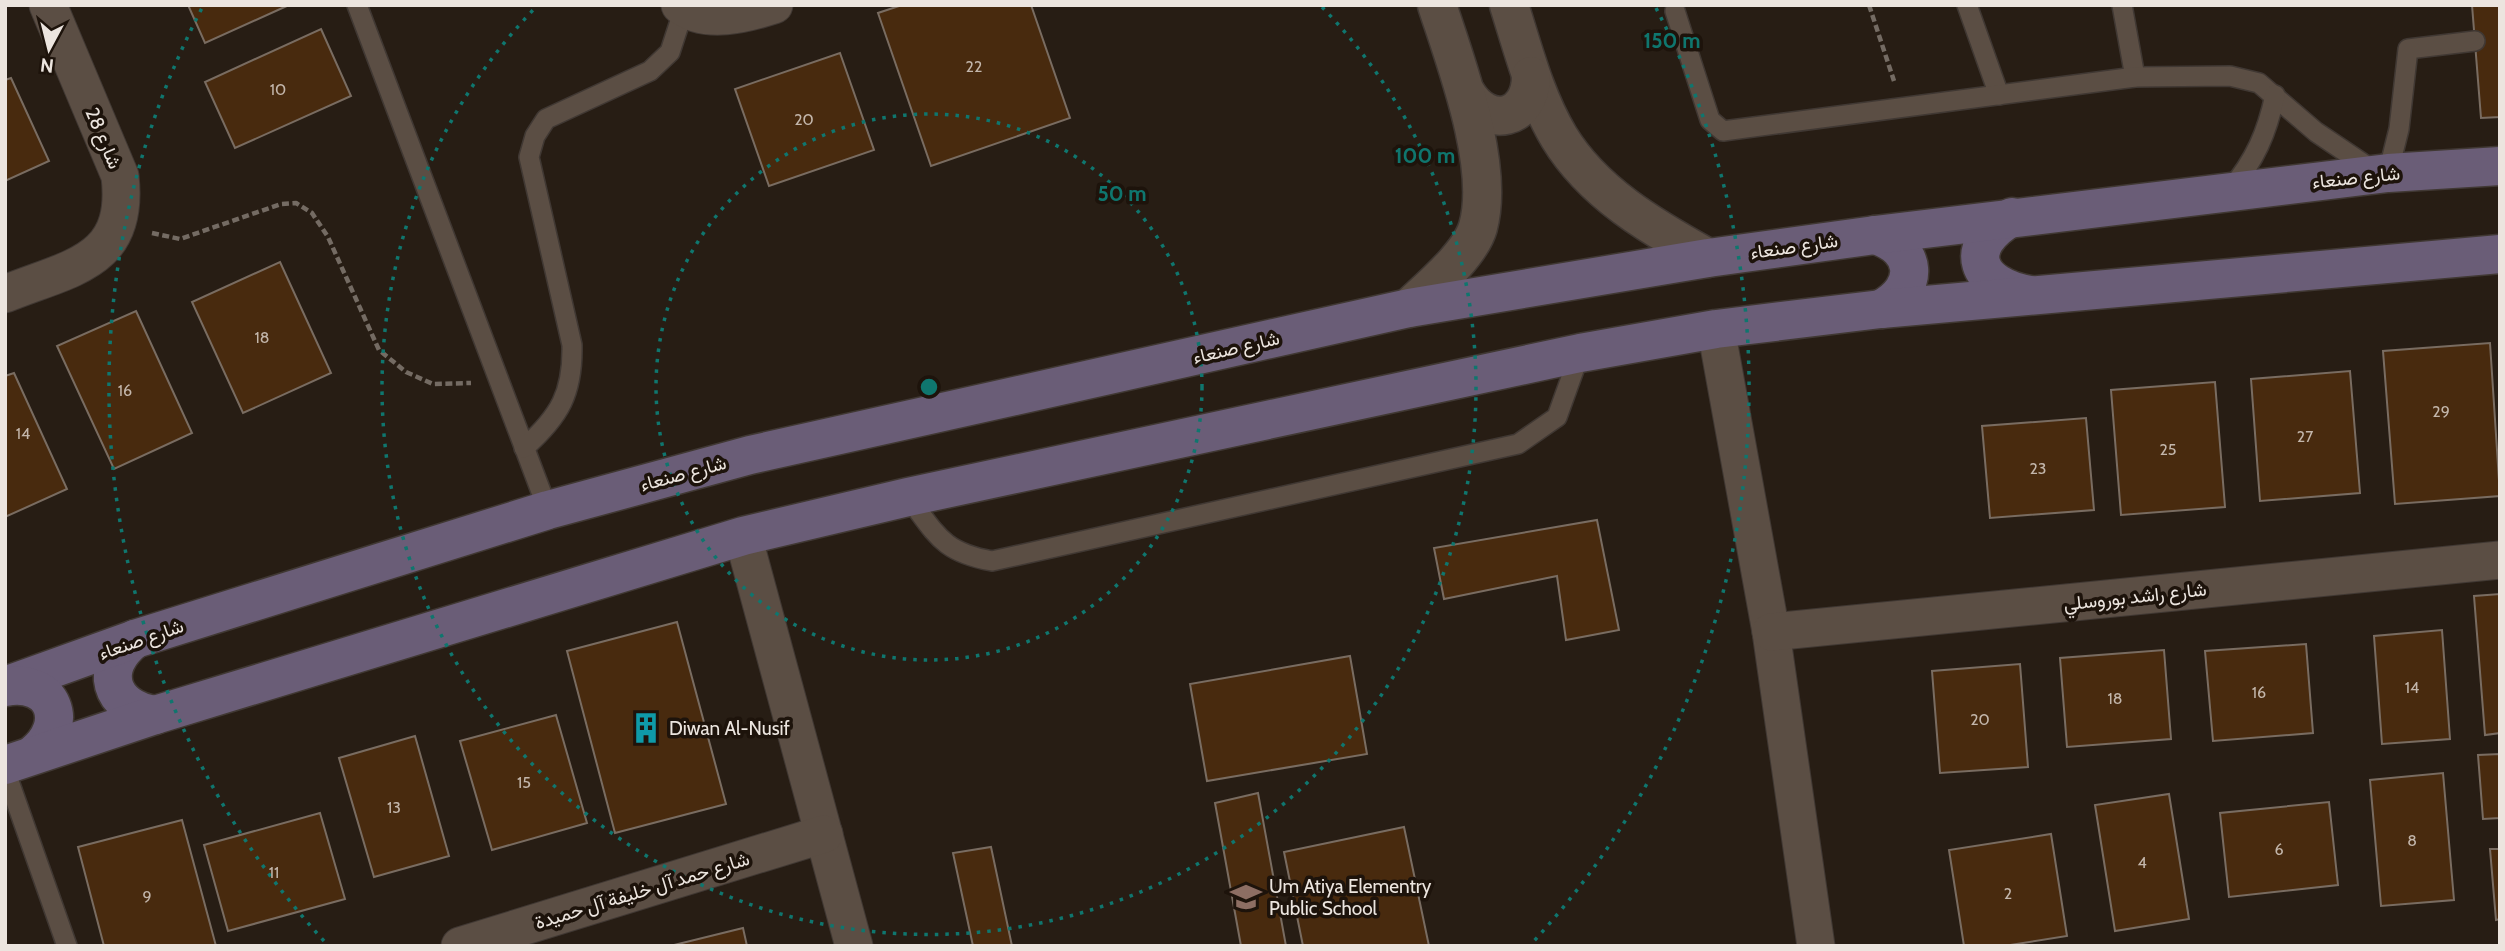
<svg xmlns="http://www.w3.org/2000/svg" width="2505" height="951" font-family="Cabin,Vazirmatn,sans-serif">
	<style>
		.building { fill: #482a0e; stroke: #796c61; stroke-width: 2 }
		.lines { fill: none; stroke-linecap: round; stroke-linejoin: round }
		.service-casing { stroke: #403833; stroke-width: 22 }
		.minor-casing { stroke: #403833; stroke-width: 39 }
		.tertiary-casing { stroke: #403833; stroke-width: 41 }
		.secondary-casing { stroke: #403833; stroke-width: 41 }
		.path { stroke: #746b63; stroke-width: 4.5; stroke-dasharray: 7 3.5; stroke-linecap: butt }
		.service { stroke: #5b4e44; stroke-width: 19 }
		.minor { stroke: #5b4e44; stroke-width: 37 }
		.tertiary { stroke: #5b4e44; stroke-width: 38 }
		.secondary { stroke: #6a5d77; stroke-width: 38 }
		.ring { fill: none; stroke: #0f766e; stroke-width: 3.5; stroke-dasharray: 3.5 7 }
		.labels { text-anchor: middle; stroke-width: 7; stroke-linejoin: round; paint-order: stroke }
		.number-label { font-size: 16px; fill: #c3b6ab }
		.street-label { font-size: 19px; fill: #ece5df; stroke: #1d130b }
		.poi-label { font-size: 19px; fill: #ece5df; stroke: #1d130b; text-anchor: start }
		.centre { fill: #0f766e; stroke: #1d130b; stroke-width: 3.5 }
		.ring-label { font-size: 21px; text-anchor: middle; font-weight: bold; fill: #0f766e; stroke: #1d130b; stroke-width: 7; stroke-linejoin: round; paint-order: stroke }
	</style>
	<rect width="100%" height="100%" fill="#271d14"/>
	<g class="building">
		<polygon points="188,5 289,5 205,43"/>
		<polygon points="902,5 1031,5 1070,118 931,166 878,13"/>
		<polygon points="2472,5 2500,5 2500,117 2481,118"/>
		<polygon points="321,29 351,96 235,148 205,82"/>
		<polygon points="840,53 874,150 769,186 735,89"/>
		<polygon points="11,78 49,161 5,181 5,80"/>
		<polygon points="280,262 331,373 243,413 192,302"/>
		<polygon points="136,311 192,433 114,469 57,346"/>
		<polygon points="2490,343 2500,496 2395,504 2383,351"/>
		<polygon points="2350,371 2360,493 2260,501 2251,379"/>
		<polygon points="14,373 67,489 5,517 5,376"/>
		<polygon points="2215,382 2225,507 2121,515 2111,390"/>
		<polygon points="2086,418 2094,510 1990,518 1982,426"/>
		<polygon points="1597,520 1619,630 1566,640 1557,576 1444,599 1434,548"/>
		<polygon points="2500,594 2500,733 2485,735 2474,596"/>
		<polygon points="677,622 726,804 615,833 567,651"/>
		<polygon points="2442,630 2450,739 2382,744 2374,636"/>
		<polygon points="2306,644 2313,733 2213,741 2205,651"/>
		<polygon points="2164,650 2171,739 2067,747 2060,658"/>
		<polygon points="1350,656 1367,754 1207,781 1190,684"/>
		<polygon points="2020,664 2028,767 1940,773 1932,671"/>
		<polygon points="556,715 587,823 492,850 460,741"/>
		<polygon points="415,736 449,856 374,877 339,758"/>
		<polygon points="2500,754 2500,818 2483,819 2478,755"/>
		<polygon points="2443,773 2454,900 2381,906 2370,780"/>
		<polygon points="1258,793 1286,946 1241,946 1215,803"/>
		<polygon points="2169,794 2189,919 2115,931 2095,805"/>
		<polygon points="2329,802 2338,885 2229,897 2220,813"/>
		<polygon points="320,813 345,899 228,931 204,845"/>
		<polygon points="182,820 216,946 104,946 78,847"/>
		<polygon points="1404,827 1429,946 1303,946 1284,852"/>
		<polygon points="2051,834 2067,936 2004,946 1964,946 1949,850"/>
		<polygon points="991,847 1012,946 973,946 953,853"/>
		<polygon points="2490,849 2500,849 2500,919 2496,920"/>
		<polygon points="743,928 747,946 670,946"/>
	</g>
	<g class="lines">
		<defs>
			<g id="service">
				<polyline points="357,5 548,510"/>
				<polyline points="1967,5 1999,95"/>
				<polyline points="2122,5 2135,77"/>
				<polyline points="1675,11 1710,120 1723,131 2135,77 2230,76 2259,83 2316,132 2374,171"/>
				<polyline points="2388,173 2399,129 2408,49 2475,41"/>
				<path d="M2230 190C2255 160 2267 133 2275 95"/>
				<path d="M524 448C560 416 573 393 572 345L529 157 535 136 546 119 650 71 670 52 684 9"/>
				<path d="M908 497C937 535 942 552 992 561L1518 444 1557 417 1580 353"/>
				<polyline points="5,770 67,946"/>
			</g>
			<g id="minor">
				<path d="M680 5C706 25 746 14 774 5"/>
				<path d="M5 294C71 267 130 263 120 176L48 5"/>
				<polyline points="1716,329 1771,632 1816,946"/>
				<polyline points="743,536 854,946"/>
				<polyline points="1771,632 2500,560"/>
				<polyline points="460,946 824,834"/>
			</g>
			<g id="tertiary">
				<path d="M1509 5C1523 49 1535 97 1559 137 1593 193 1652 227 1708 258"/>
				<path d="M1466 93C1488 130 1531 120 1531 76"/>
				<path d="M1409 308C1430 288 1470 255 1478 227 1495 166 1456 63 1437 5"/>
			</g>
			<g id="secondary">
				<path d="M2012 217C1960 247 1976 286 2030 295"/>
				<path d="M1875 235C1918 248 1921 288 1881 309"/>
				<path d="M135 639C98 667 109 708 155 715"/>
				<polyline points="5,686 135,639 548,510 750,455 1409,308 1708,258 1875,235 2388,173 2500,166"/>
				<path d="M5 687C54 678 71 724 34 754"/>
				<polyline points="5,765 155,715 743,536 908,497 1580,353 1716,329 1881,309 2500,254"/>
			</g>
		</defs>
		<use href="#service" class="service-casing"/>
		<use href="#minor" class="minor-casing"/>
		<use href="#tertiary" class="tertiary-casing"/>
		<use href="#secondary" class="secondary-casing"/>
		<g class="path">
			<polyline points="1869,5 1894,81"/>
			<polyline points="152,233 180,239 281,204 296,203 312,213 328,237 379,350 406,372 433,384 471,383"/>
		</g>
		<use href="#service" class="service"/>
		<use href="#minor" class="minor"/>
		<use href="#tertiary" class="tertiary"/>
		<use href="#secondary" class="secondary"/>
	</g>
	<g class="ring">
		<circle cx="929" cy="387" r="273"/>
		<path d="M1322 7A547 547 0 1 1 536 7"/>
		<path d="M324 941A820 820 0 0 1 202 8M1656 8A820 820 0 0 1 1534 941"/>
	</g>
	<defs>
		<symbol id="building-bare" viewBox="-9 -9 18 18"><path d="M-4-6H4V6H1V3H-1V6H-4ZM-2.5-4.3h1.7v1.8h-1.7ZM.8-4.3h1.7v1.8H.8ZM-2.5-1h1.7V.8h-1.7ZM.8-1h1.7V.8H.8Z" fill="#0f9aa8" stroke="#1d130b" stroke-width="2.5" paint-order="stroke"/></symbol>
		<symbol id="school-bare" viewBox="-9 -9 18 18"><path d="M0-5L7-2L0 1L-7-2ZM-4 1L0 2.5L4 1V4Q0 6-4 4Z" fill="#8d6e63" stroke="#1d130b" stroke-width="2.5" paint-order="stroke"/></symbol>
	</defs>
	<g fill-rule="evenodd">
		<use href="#building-bare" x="624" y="706" width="44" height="44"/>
		<use href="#school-bare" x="1224" y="875" width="44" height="44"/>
	</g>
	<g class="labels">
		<g class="number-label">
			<text x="974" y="72">22</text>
			<text x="278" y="95">10</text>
			<text x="804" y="125">20</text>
			<text x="262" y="343">18</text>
			<text x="125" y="396">16</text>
			<text x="2441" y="417">29</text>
			<text x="23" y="439">14</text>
			<text x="2305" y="442">27</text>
			<text x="2168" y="455">25</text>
			<text x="2038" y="474">23</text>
			<text x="2412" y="693">14</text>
			<text x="2259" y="698">16</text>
			<text x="2115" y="704">18</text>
			<text x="1980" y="725">20</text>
			<text x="524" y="788">15</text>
			<text x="394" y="813">13</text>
			<text x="2412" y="846">8</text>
			<text x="2279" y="855">6</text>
			<text x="2142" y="868">4</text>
			<text x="274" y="878">11</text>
			<text x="2008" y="899">2</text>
			<text x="147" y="902">9</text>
		</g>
		<g class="street-label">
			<text transform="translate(104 138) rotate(67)" y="7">شارع 28</text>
			<text transform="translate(2356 177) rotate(-6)" y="7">شارع صنعاء</text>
			<text transform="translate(1794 246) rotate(-8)" y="7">شارع صنعاء</text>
			<text transform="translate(1236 347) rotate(-13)" y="7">شارع صنعاء</text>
			<text transform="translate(683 473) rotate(-15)" y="7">شارع صنعاء</text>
			<text transform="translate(2135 596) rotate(-6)" y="7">شارع راشد بوروسلي</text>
			<text transform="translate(141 639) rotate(-19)" y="7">شارع صنعاء</text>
			<text transform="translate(642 890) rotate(-17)" y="7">شارع حمد آل خليفة آل حميدة</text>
		</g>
		<g class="poi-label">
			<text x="669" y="735">Diwan Al-Nusif</text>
			<text x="1269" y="893">Um Atiya Elementry<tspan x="1269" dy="22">Public School</tspan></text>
		</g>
	</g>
	<circle cx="929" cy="387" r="10" class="centre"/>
	<g class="ring-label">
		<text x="1672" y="48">150 m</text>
		<text x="1425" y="163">100 m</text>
		<text x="1122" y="201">50 m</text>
	</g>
	<rect width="2505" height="951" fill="none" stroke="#ece5df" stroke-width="14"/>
	<g transform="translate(49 49) rotate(187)" stroke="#1d130b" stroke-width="5" paint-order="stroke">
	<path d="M0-5L12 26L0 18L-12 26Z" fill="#ece5df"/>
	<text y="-10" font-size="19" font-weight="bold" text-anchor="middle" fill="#ece5df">N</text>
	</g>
</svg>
